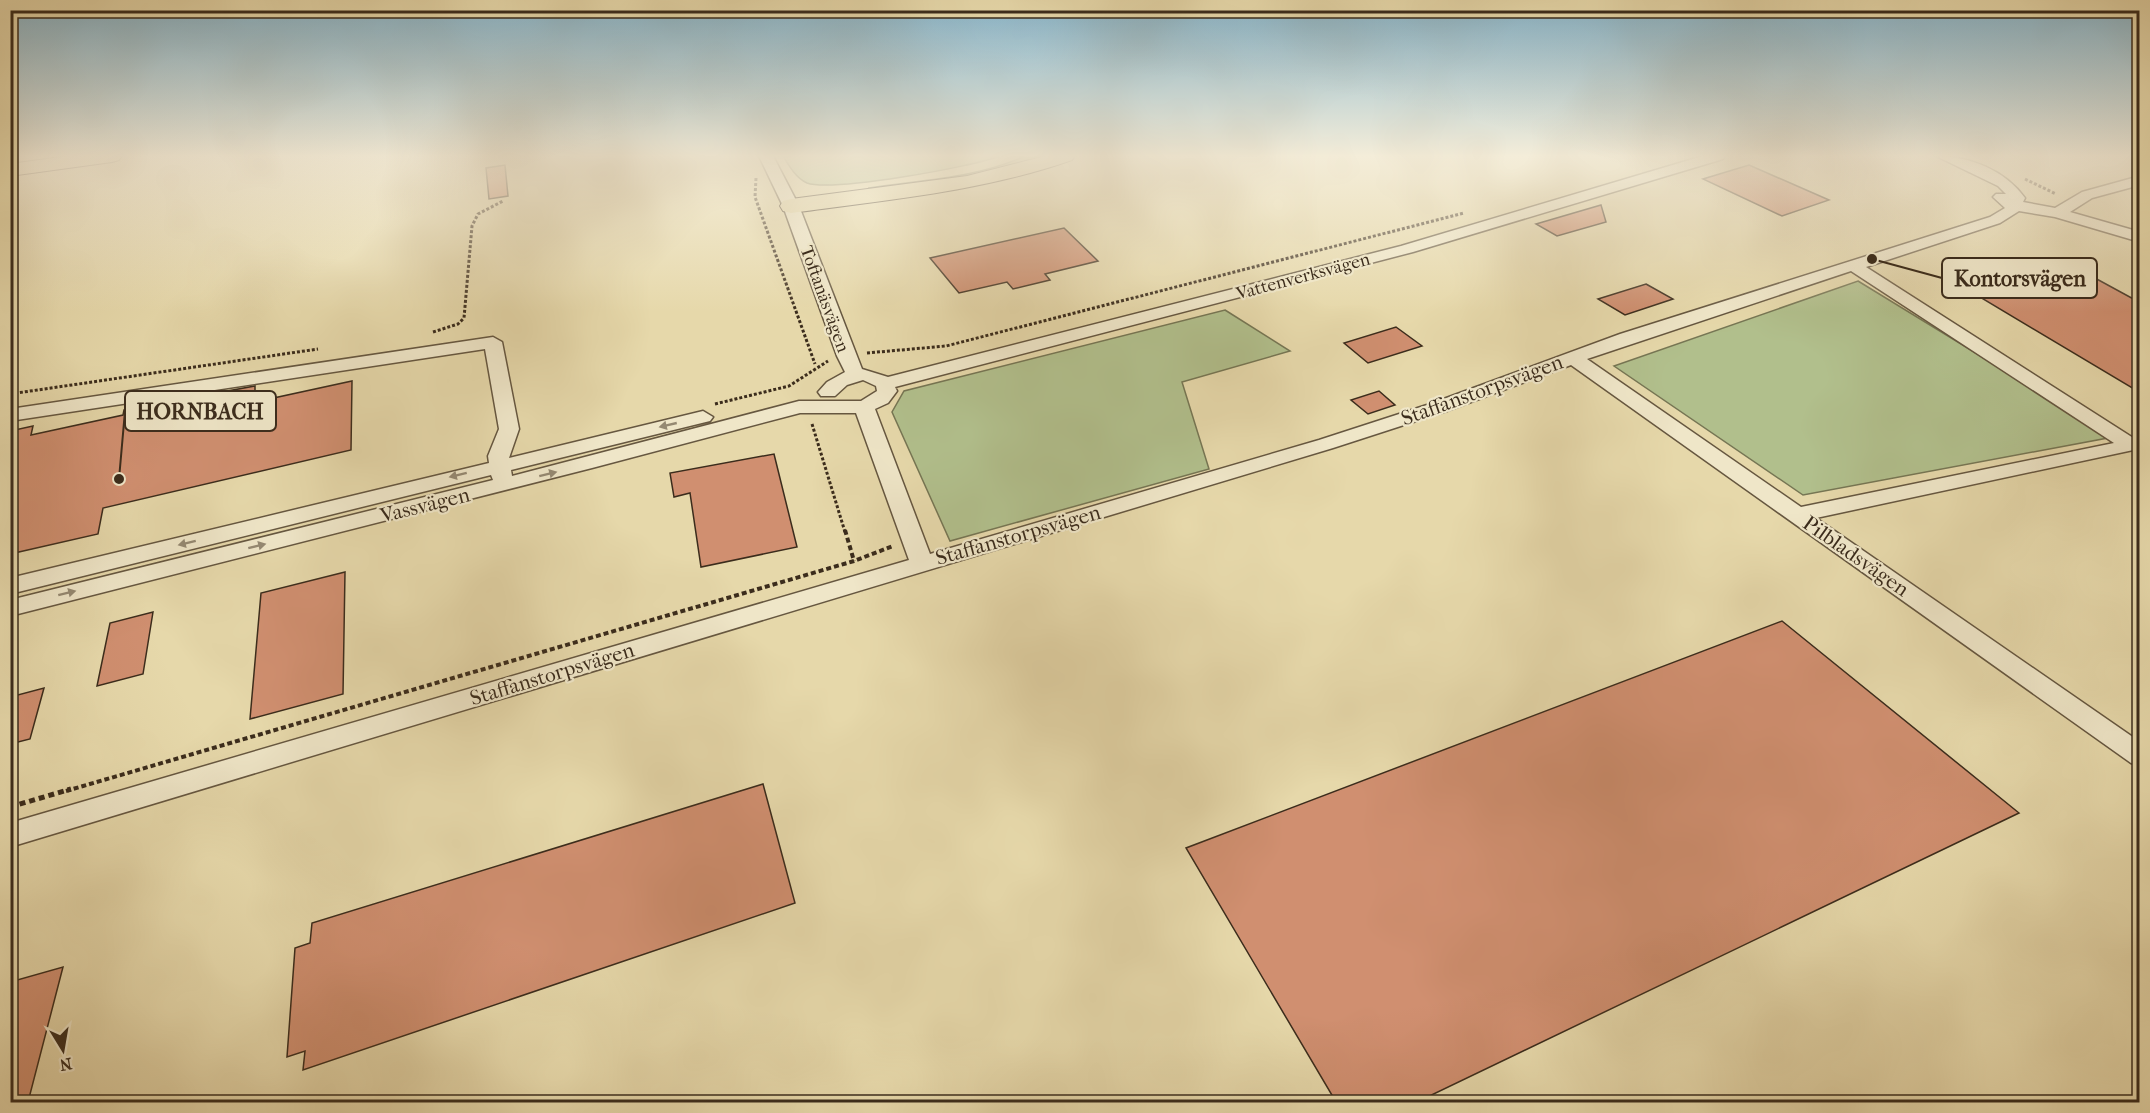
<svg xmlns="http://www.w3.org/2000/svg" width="2150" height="1113" font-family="'IM FELL French Canon',serif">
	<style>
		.green { fill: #b1bf8c; stroke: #767654; stroke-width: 1.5 }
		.building { fill: #d08f70; stroke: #3b2c1c; stroke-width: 1.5 }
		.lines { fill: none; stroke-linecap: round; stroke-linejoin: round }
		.minor-casing { stroke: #665740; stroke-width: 3 }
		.highway-casing { stroke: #3b2c1c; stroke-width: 2 }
		.path-far2 { stroke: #3b2c1c; stroke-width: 3; stroke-dasharray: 3 2; stroke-linecap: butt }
		.path-far1 { stroke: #3b2c1c; stroke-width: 4; stroke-dasharray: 5 3; stroke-linecap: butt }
		.path { stroke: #3b2c1c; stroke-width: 5; stroke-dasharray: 6 4; stroke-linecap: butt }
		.minor { fill: #efe6c8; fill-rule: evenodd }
		.highway { fill: #e6d8aa; fill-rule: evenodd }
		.oneway { fill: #958972 }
		.labels { text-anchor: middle; stroke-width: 4.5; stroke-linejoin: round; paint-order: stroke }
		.far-street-label { font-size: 18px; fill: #3b2c1c; stroke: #efe6c8 }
		.street-label { font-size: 21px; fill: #3b2c1c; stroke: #efe6c8 }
		.leader { fill: none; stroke: #3b2c1c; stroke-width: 2 }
		.callout-dot { fill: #3b2c1c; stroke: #efe6c8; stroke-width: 2 }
		.callout { fill: #efe6c8; stroke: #3b2c1c; stroke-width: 2 }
		.callout-label { font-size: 22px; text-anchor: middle; font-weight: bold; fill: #3b2c1c }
	</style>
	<rect width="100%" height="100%" fill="#e6d8aa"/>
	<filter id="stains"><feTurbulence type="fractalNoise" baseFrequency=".00333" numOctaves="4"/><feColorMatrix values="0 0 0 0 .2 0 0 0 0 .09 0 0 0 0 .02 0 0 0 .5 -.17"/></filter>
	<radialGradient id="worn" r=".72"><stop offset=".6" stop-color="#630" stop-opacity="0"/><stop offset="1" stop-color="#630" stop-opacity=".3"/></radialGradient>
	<g class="green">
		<path d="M783 156H1000C972 167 832 192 807 183 796 178 789 166 783 156Z"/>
		<path d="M1025 156H1054L1006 170 871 192 869 188C921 180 977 178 1025 156Z"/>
		<polygon points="1858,281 2113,437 1803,495 1614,366"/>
		<polygon points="1225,310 1290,351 1182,382 1209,469 950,541 892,412 904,391"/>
	</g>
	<g class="building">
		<polygon points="505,165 508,196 489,199 486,168"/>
		<polygon points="1749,165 1829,200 1782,216 1703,179"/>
		<polygon points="1601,205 1606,222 1557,236 1536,224"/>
		<polygon points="1064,228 1098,261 1045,274 1050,280 1013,289 1007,282 959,293 930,258"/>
		<polygon points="2060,259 2139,302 2139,392 1948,278"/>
		<polygon points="1646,284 1673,299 1625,315 1598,299"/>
		<polygon points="1396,327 1422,346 1368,363 1344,343"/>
		<polygon points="352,381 351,450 103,508 98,534 10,554 10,431 33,426 31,435 123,415 124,410 255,386 255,402"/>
		<polygon points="1379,391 1395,405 1368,414 1351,400"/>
		<polygon points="774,454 797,547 701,567 690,493 674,497 670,473"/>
		<polygon points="345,572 343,694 250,719 261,593"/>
		<polygon points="153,612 143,674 97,686 110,623"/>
		<polygon points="1782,621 2019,813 1417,1102 1336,1102 1186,848"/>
		<polygon points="44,688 30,739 10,744 10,697"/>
		<polygon points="763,784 795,903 303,1070 305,1051 287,1057 295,948 310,943 312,923"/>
		<polygon points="63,967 28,1102 10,1102 10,982"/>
	</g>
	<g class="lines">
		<defs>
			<path id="minor" d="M759 156H773L799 206 862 369 888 377 1401 246 1703 156H1725L1723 159 1413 252 895 387 897 391 888 403 875 409 930 554 1319 440 1430 404 1620 334 1990 217 2005 208 1993 197 1996 194H2006L1998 186 1936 156C1969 156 2005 170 2025 198L2023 202 2055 208 2082 192 2140 176V185L2092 198 2070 212 2140 232V242L2055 217 2019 211 2000 223 1866 267 2138 441V449L1816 518 2140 742V766L2131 763 1571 365 1444 412 1333 448 10 847V823L909 560 856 413H800L592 468 10 616V600L493 480 491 475 10 594V578L489 463 488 456 499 429 485 349 10 421V409L493 337 502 342 519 429 509 458 703 411 713 417 710 421 511 470 512 476 799 401H861L877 391 876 386 863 380 847 385 835 396H821L818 392 827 382 845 372 837 356 783 206ZM1851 271 2114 443 1801 507 1587 359Z"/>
			<g id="highway">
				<polygon points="68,156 122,156 119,160 112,162 10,176 10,164"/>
				<path d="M1045 156H1075L1072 160C981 192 886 200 791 213L783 211 780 206 783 201 791 199 967 176Z"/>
			</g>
		</defs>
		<use href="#minor" class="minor-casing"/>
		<use href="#highway" class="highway-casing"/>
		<g class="path-far2">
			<polyline points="756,178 755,197 815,364"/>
			<polyline points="2025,179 2056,194"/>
			<polyline points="433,332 458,324 464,318 472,226 478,214 503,201"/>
			<polyline points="867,353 946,346 1464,213"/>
			<polyline points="10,394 318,349"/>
			<polyline points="715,404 789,386 828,361"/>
			<polyline points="812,424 845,532"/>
		</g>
		<g class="path-far1">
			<polyline points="845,530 854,561"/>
			<polyline points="66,791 854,561 893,546"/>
		</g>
		<polyline class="path" points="10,807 71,789"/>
		<use href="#minor" class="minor"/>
		<use href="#highway" class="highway"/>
	</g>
	<defs><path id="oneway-solid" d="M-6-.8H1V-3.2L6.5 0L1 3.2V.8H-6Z" transform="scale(1.5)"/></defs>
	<g class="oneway">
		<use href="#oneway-solid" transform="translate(668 425) rotate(167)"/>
		<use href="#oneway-solid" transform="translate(548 474) rotate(-14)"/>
		<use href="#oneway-solid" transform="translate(458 475) rotate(166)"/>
		<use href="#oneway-solid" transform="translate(187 543) rotate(166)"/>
		<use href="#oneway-solid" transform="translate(257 546) rotate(-14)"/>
		<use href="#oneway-solid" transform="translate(67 593) rotate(-14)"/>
	</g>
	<linearGradient id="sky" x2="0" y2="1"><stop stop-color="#87b6cd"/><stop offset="0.5" stop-color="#f4edd9"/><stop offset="1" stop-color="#f4edd9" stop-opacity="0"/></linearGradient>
	<rect width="2150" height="312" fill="url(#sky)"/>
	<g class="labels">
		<g class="far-street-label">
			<text transform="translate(1303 276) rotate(-15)" y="6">Vattenverksvägen</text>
			<text transform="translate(825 299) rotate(70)" y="6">Toftanäsvägen</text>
		</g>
		<g class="street-label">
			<text transform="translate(1482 390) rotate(-20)" y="7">Staffanstorpsvägen</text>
			<text transform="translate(425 505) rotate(-14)" y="7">Vassvägen</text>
			<text transform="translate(1018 535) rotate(-16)" y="7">Staffanstorpsvägen</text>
			<text transform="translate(1856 556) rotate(35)" y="7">Pilbladsvägen</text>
			<text transform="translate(552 674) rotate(-17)" y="7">Staffanstorpsvägen</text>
		</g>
	</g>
	<path class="leader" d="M1872 259L1942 278M119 479L125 411"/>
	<g class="callout-dot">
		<circle cx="1872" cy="259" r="6"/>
		<circle cx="119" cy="479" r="6"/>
	</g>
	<g class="callout">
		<rect x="1942" y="258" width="155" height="40" rx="6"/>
		<rect x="125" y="391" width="151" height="40" rx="6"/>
	</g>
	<g class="callout-label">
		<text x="2020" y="286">Kontorsvägen</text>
		<text x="200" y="419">HORNBACH</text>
	</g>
	<rect width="2150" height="1113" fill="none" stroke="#e6d8aa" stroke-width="36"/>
	<rect x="12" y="12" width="2126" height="1089" fill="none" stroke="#3b2c1c" stroke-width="3"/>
	<rect x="18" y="18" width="2114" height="1077" fill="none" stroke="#3b2c1c" stroke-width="1.5"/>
	<g transform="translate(63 1050) rotate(169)" stroke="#efe6c8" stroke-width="4.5" paint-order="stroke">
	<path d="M0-4.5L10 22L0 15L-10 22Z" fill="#3b2c1c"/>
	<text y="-9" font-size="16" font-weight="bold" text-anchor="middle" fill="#3b2c1c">N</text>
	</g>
	<rect width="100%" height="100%" filter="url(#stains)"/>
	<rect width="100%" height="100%" fill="url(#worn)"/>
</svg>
